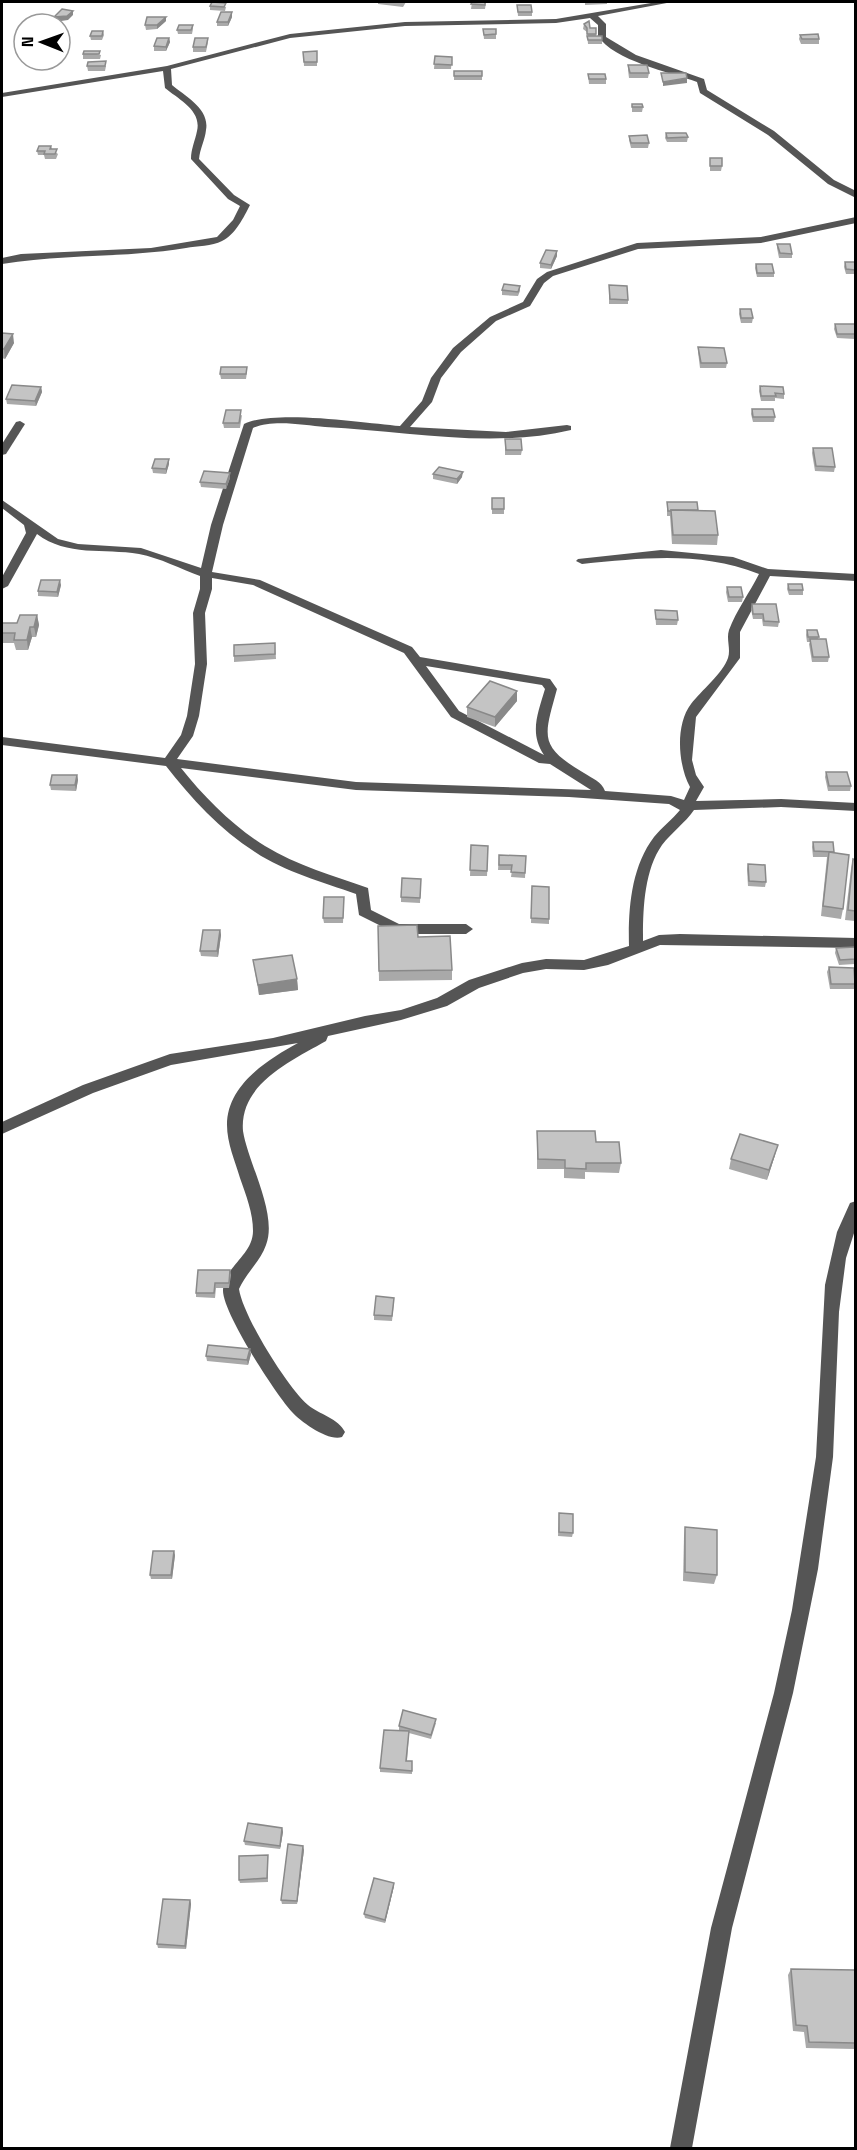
<svg xmlns="http://www.w3.org/2000/svg" width="857" height="2150" font-family="'Space Grotesk',sans-serif">
	<style>
		.lines { fill: none; stroke-linecap: round; stroke-linejoin: round }
		.minor { fill: #555; fill-rule: evenodd }
		.wall { fill: #a9a9a9 }
		.shaded-wall { fill: #898989 }
		.building { fill: #c4c4c4; stroke: #898989; stroke-width: 1.5 }
	</style>
	<rect width="100%" height="100%" fill="#fff"/>
	<g class="lines">
		<g class="minor">
			<path d="M657 2H672L598 16 606 24V37L636 55 704 79 707 90 774 131 834 180 856 191V198L828 184 768 135 700 93 697 82C670 72 614 61 598 36V25L590 18 556 23 405 26 290 38 171 69 172 85C185 96 210 109 206 130 205 140 200 148 199 159L234 195 250 205C244 217 235 235 222 241 212 246 197 246 186 248 125 258 62 254 2 264V258L21 254 151 248 217 237 233 220 240 206 228 199 191 159C191 149 195 141 197 131 202 110 178 99 165 88L163 71 2 97V93L167 66 290 34 405 22 556 19Z"/>
			<path d="M856 217V223L761 243 638 249 553 276 544 283 530 306 496 321 461 352 441 378 432 402 410 427 506 432 567 425 571 426V430C491 449 406 431 325 427 304 425 272 419 253 428L223 525 212 572 260 580 412 647 420 657 550 679 557 689C544 737 538 746 584 773 593 779 601 781 605 791L671 796 684 800 690 787C678 765 675 725 691 704 701 691 723 673 728 658 731 649 726 639 729 630 736 611 750 592 759 574 699 551 645 558 582 564L576 561 578 559 661 550 733 557 768 569 856 574V581L770 576 740 632V658L696 717 692 760 696 775 704 787 696 801 781 799 856 803V811L781 807 694 810C685 823 672 832 662 845 645 869 643 906 643 935V941L659 935 680 934 856 938V948L660 945 608 965 584 970 546 969 523 973 479 988 447 1006 401 1020 328 1036 326 1041C291 1061 239 1084 243 1131 248 1163 278 1214 266 1245 260 1262 246 1273 239 1289 243 1316 287 1387 308 1405 319 1414 339 1419 345 1432L342 1437C329 1442 301 1422 292 1412 276 1395 222 1312 223 1290 224 1267 253 1255 253 1231 253 1213 246 1195 240 1178 235 1161 227 1143 227 1125 227 1085 267 1060 298 1043L171 1065 93 1093 2 1134V1122L83 1085 170 1054 273 1038 365 1016 401 1010 437 998 469 980 522 963 546 959 584 960 629 946C628 910 631 867 654 837 662 827 672 820 680 810L669 804 569 797 356 790 181 768C204 797 234 827 265 846 296 865 334 876 368 888L371 910 399 924H466L473 929 466 934H397L359 915 356 894C323 882 285 872 255 852 220 830 191 798 166 766L2 745V737L165 758 181 735 187 716 195 664 193 613 200 589V576C181 569 160 558 139 554 104 548 67 557 37 534L8 586 2 589V577L26 533 24 525 2 508V500L58 539 78 544 141 548 201 568 211 525 244 424C274 409 365 423 400 426L422 401 431 378 453 348 490 317 523 302 537 279 547 272 637 243 761 237ZM212 578 253 585 404 653 451 717 539 763 550 764 591 790 356 782 177 759 193 736 199 716 207 664 205 613 212 589ZM426 666 542 685 545 689C538 713 529 733 544 755L459 711Z"/>
			<polygon points="20,421 25,424 6,454 2,455 2,444 16,422"/>
			<polygon points="856,1201 856,1227 846,1258 839,1312 833,1457 818,1569 793,1693 732,1928 692,2148 670,2148 711,1928 774,1693 792,1610 816,1457 825,1285 837,1232 850,1203"/>
		</g>
	</g>
	<g class="wall">
		<polygon points="212,2 226,7 225,11 210,10 210,6"/>
		<polygon points="378,2 406,2 403,7 378,4"/>
		<polygon points="472,2 486,2 485,9 471,9"/>
		<polygon points="585,2 607,2 607,4 585,5"/>
		<polygon points="517,5 532,12 532,16 518,16"/>
		<polygon points="232,12 232,17 228,26 217,26 217,22"/>
		<polygon points="166,21 157,29 146,30 145,25"/>
		<polygon points="584,24 590,28 596,28 596,36 602,36 602,44 588,44 587,32 583,29"/>
		<polygon points="193,25 193,29 192,34 178,34 177,30"/>
		<polygon points="483,29 496,34 496,39 484,39"/>
		<polygon points="103,31 104,35 102,40 91,40 90,36"/>
		<polygon points="800,35 819,39 819,44 801,44 799,39"/>
		<polygon points="169,38 170,42 166,51 154,51 154,46"/>
		<polygon points="208,42 206,52 193,52 193,47"/>
		<polygon points="84,51 101,55 100,59 83,59 83,54"/>
		<polygon points="317,51 317,66 304,66 303,52"/>
		<polygon points="435,56 452,57 451,69 434,69"/>
		<polygon points="628,65 649,73 648,78 629,78 628,70"/>
		<polygon points="87,66 106,66 105,71 88,71"/>
		<rect x="454" y="71" width="28" height="9"/>
		<polygon points="588,74 606,79 606,84 589,84"/>
		<polygon points="632,104 643,107 642,112 632,112"/>
		<polygon points="666,133 688,137 687,142 667,142 665,138"/>
		<polygon points="629,136 649,143 648,148 631,148 629,140"/>
		<polygon points="51,146 52,149 58,154 56,159 45,159 44,155 38,155 37,151"/>
		<polygon points="710,158 722,166 721,171 710,171"/>
		<polygon points="777,244 792,254 792,258 779,258 777,248"/>
		<polygon points="557,251 557,256 551,269 540,268 540,263"/>
		<polygon points="845,262 855,262 855,274 846,274 844,267"/>
		<polygon points="756,264 774,273 774,277 757,277 755,268"/>
		<polygon points="609,285 628,300 628,304 609,304"/>
		<polygon points="520,286 520,291 518,296 502,295 502,290"/>
		<polygon points="740,309 753,318 752,323 741,323 739,314"/>
		<polygon points="835,324 855,324 855,339 837,338 834,329"/>
		<polygon points="2,333 14,343 5,359 2,358"/>
		<polygon points="698,347 727,363 726,368 700,368 698,352"/>
		<polygon points="247,372 246,379 221,379 220,374"/>
		<polygon points="760,386 784,394 784,399 775,398 775,401 761,401 759,391"/>
		<polygon points="41,387 42,392 36,406 7,404 6,399"/>
		<polygon points="752,409 775,417 774,422 753,422 751,414"/>
		<polygon points="242,415 240,428 224,428 223,423"/>
		<polygon points="505,439 522,450 521,455 505,455"/>
		<polygon points="813,448 835,467 834,472 815,471 812,453"/>
		<polygon points="169,464 166,474 153,473 152,468"/>
		<polygon points="433,474 462,477 457,484 433,479"/>
		<polygon points="230,478 226,489 201,487 200,482"/>
		<rect x="492" y="498" width="12" height="16"/>
		<polygon points="667,502 698,510 718,535 717,545 672,544 670,516 667,516"/>
		<polygon points="788,584 803,590 803,595 789,595 787,589"/>
		<polygon points="61,585 58,597 38,596 38,591"/>
		<polygon points="727,587 743,597 742,602 728,602 726,592"/>
		<polygon points="752,604 779,622 778,627 763,626 762,619 753,619 751,609"/>
		<polygon points="655,610 678,620 677,625 656,625"/>
		<polygon points="37,615 39,625 36,637 32,637 28,650 16,650 14,643 2,643 2,623 17,623"/>
		<polygon points="807,630 819,637 818,639 829,657 828,662 812,662 809,644 810,642 807,642 806,635"/>
		<polygon points="275,643 276,659 234,662 234,645"/>
		<polygon points="517,691 517,701 495,727 467,717 467,707"/>
		<polygon points="826,772 851,786 850,791 828,791 825,777"/>
		<polygon points="77,775 78,780 76,791 51,790 50,785"/>
		<polygon points="813,842 834,853 843,909 841,919 821,916 827,857 813,857 812,847"/>
		<polygon points="471,845 488,846 487,876 470,876"/>
		<polygon points="499,855 526,856 525,878 511,877 512,870 498,870"/>
		<polygon points="853,859 855,860 855,921 845,920 851,869"/>
		<polygon points="748,864 766,882 765,887 748,886 747,869"/>
		<polygon points="421,879 420,903 401,902 401,897"/>
		<polygon points="532,886 549,919 549,924 531,923"/>
		<polygon points="344,897 343,923 324,923 323,918"/>
		<polygon points="378,926 418,937 452,970 452,980 379,981"/>
		<polygon points="220,930 221,935 218,957 201,956 200,951"/>
		<polygon points="855,947 855,964 839,965 835,953 836,948"/>
		<polygon points="253,960 297,979 298,990 259,995"/>
		<polygon points="829,967 855,975 855,989 830,989 827,972"/>
		<polygon points="537,1131 596,1142 621,1163 619,1173 585,1172 585,1179 564,1178 564,1169 537,1169"/>
		<polygon points="775,1155 767,1180 729,1169 731,1159"/>
		<polygon points="230,1270 231,1275 229,1288 216,1288 215,1298 196,1297 196,1293"/>
		<polygon points="394,1302 392,1321 374,1320 374,1315"/>
		<polygon points="251,1354 248,1365 207,1361 206,1356"/>
		<polygon points="559,1513 573,1533 572,1537 558,1536"/>
		<polygon points="685,1527 717,1575 714,1584 683,1581 684,1536"/>
		<polygon points="175,1555 172,1579 151,1579 150,1575"/>
		<polygon points="436,1723 431,1739 409,1733 407,1761 412,1761 412,1774 380,1772 380,1768 399,1730 399,1726"/>
		<polygon points="282,1828 283,1832 280,1849 245,1845 244,1841"/>
		<polygon points="304,1850 297,1904 282,1904 281,1900"/>
		<polygon points="268,1855 268,1882 240,1883 239,1880"/>
		<polygon points="394,1886 385,1923 365,1918 364,1914"/>
		<polygon points="190,1900 191,1904 186,1949 158,1948 157,1944"/>
		<polygon points="791,1969 855,1970 855,2049 806,2048 804,2032 793,2031 788,1975"/>
	</g>
	<g class="shaded-wall">
		<polygon points="73,11 73,15 68,20 54,22 54,17"/>
		<polygon points="232,12 232,17 228,26 228,22"/>
		<polygon points="166,17 166,21 157,29 157,25"/>
		<polygon points="169,38 170,42 166,51 166,47"/>
		<polygon points="687,78 687,83 663,86 663,82"/>
		<polygon points="557,251 557,256 551,269 551,265"/>
		<polygon points="13,334 14,343 5,359 4,349"/>
		<polygon points="41,387 42,392 36,406 35,401"/>
		<polygon points="169,459 169,464 166,474 166,469"/>
		<polygon points="463,472 462,477 457,484 457,479"/>
		<polygon points="230,473 230,478 226,489 226,484"/>
		<polygon points="60,580 61,585 58,597 57,592"/>
		<polygon points="37,615 39,625 36,637 34,627"/>
		<polygon points="30,627 32,637 28,650 27,640"/>
		<polygon points="517,691 517,701 495,727 495,717"/>
		<polygon points="77,775 78,780 76,791 75,785"/>
		<polygon points="220,930 221,935 218,957 217,951"/>
		<polygon points="297,979 298,990 259,995 258,985"/>
		<polygon points="778,1145 775,1155 767,1180 769,1170"/>
		<polygon points="250,1349 251,1354 248,1365 247,1360"/>
		<polygon points="174,1551 175,1555 172,1579 171,1575"/>
		<polygon points="282,1828 283,1832 280,1849 280,1846"/>
		<polygon points="303,1846 304,1850 297,1904 297,1901"/>
		<polygon points="394,1883 394,1886 385,1923 385,1920"/>
		<polygon points="190,1900 191,1904 186,1949 185,1946"/>
	</g>
	<g class="building">
		<polygon points="212,2 226,3 224,7 210,6"/>
		<polygon points="472,2 485,2 485,5 471,4"/>
		<polygon points="517,5 531,5 532,12 518,12"/>
		<polygon points="62,9 73,11 67,16 54,17"/>
		<polygon points="221,12 232,12 228,22 217,22"/>
		<polygon points="147,17 166,17 157,25 145,25"/>
		<polygon points="589,21 590,28 596,28 596,34 587,34 587,28 584,24"/>
		<polygon points="179,25 193,25 191,30 177,30"/>
		<polygon points="483,29 496,29 496,34 484,35"/>
		<polygon points="92,31 103,31 102,36 90,36"/>
		<polygon points="818,34 819,39 802,39 800,35"/>
		<polygon points="587,36 602,36 602,40 588,40"/>
		<polygon points="157,38 169,38 166,47 154,46"/>
		<polygon points="195,38 208,38 206,47 193,47"/>
		<polygon points="84,51 100,51 99,54 83,54"/>
		<polygon points="317,51 317,62 304,62 303,52"/>
		<polygon points="435,56 452,57 452,65 434,64"/>
		<polygon points="106,61 105,66 87,66 88,62"/>
		<polygon points="628,65 647,65 649,73 630,73"/>
		<rect x="454" y="71" width="28" height="5"/>
		<polygon points="661,73 686,73 687,78 663,82"/>
		<polygon points="588,74 605,74 606,79 589,79"/>
		<polygon points="632,104 642,104 643,107 632,107"/>
		<polygon points="666,133 686,133 688,137 667,138"/>
		<polygon points="647,135 649,143 631,143 629,136"/>
		<polygon points="39,146 51,146 50,149 57,149 55,154 44,154 45,151 37,151"/>
		<rect x="710" y="158" width="12" height="8"/>
		<polygon points="777,244 790,244 792,254 780,253"/>
		<polygon points="546,250 557,251 551,265 540,263"/>
		<polygon points="845,262 855,262 855,270 846,269"/>
		<polygon points="756,264 772,264 774,273 757,273"/>
		<polygon points="504,284 520,286 518,292 502,290"/>
		<polygon points="609,285 627,286 628,300 610,299"/>
		<polygon points="740,309 751,309 753,318 741,318"/>
		<polygon points="835,324 855,324 855,334 837,334"/>
		<polygon points="2,333 13,334 4,349 2,349"/>
		<polygon points="698,347 724,348 727,363 701,363"/>
		<polygon points="221,367 247,367 246,374 220,374"/>
		<polygon points="12,385 41,387 35,401 6,399"/>
		<polygon points="760,386 783,387 784,394 775,393 776,396 761,396"/>
		<polygon points="752,409 773,409 775,417 753,417"/>
		<polygon points="226,410 241,410 239,423 223,423"/>
		<polygon points="505,439 521,439 522,450 506,450"/>
		<polygon points="813,448 832,448 835,467 816,466"/>
		<polygon points="155,459 169,459 166,469 152,468"/>
		<polygon points="439,467 463,472 457,479 433,474"/>
		<polygon points="204,471 230,473 226,484 200,482"/>
		<rect x="492" y="498" width="12" height="11"/>
		<polygon points="667,502 697,502 698,510 671,510 671,511 668,511"/>
		<polygon points="671,510 715,511 718,535 673,535"/>
		<polygon points="41,580 60,580 57,592 38,591"/>
		<polygon points="788,584 802,584 803,590 789,590"/>
		<polygon points="727,587 741,587 743,597 729,597"/>
		<polygon points="752,604 776,604 779,622 764,621 763,614 753,614"/>
		<polygon points="655,610 677,611 678,620 656,619"/>
		<polygon points="20,615 37,615 34,627 30,627 27,640 14,640 15,633 2,633 2,623 17,623"/>
		<polygon points="807,630 817,630 819,637 808,637"/>
		<polygon points="810,639 826,639 829,657 813,657"/>
		<polygon points="275,643 275,654 234,656 234,645"/>
		<polygon points="490,681 517,691 495,717 467,707"/>
		<polygon points="826,772 847,772 851,786 829,786"/>
		<polygon points="52,775 77,775 75,785 50,785"/>
		<polygon points="813,842 833,842 834,852 814,851"/>
		<polygon points="471,845 488,846 487,871 470,870"/>
		<polygon points="829,852 849,855 843,909 823,906"/>
		<polygon points="499,855 526,856 525,873 511,872 512,865 499,865"/>
		<polygon points="853,859 855,860 855,911 848,910"/>
		<polygon points="748,864 765,865 766,882 749,881"/>
		<polygon points="402,878 421,879 420,898 401,897"/>
		<polygon points="532,886 549,887 549,919 531,918"/>
		<polygon points="324,897 344,897 343,918 323,918"/>
		<polygon points="417,925 418,937 450,936 452,970 379,971 378,926"/>
		<polygon points="203,930 220,930 217,951 200,951"/>
		<polygon points="855,947 855,959 840,960 836,948"/>
		<polygon points="292,955 297,979 258,985 253,960"/>
		<polygon points="829,967 854,968 855,984 831,984"/>
		<polygon points="537,1131 595,1131 596,1142 619,1142 621,1163 586,1163 586,1169 565,1168 565,1160 538,1159"/>
		<polygon points="740,1134 778,1145 769,1170 731,1159"/>
		<polygon points="198,1270 230,1270 229,1283 215,1283 214,1293 196,1293"/>
		<polygon points="376,1296 394,1298 392,1316 374,1315"/>
		<polygon points="208,1345 250,1349 247,1360 206,1356"/>
		<polygon points="559,1513 573,1514 573,1533 559,1532"/>
		<polygon points="685,1527 717,1530 717,1575 685,1572"/>
		<polygon points="153,1551 174,1551 171,1575 150,1575"/>
		<polygon points="403,1710 436,1719 431,1735 399,1726"/>
		<polygon points="384,1730 409,1731 406,1761 412,1761 412,1771 380,1768"/>
		<polygon points="248,1823 282,1828 280,1846 244,1841"/>
		<polygon points="288,1844 303,1846 297,1901 281,1900"/>
		<polygon points="268,1855 267,1878 239,1880 239,1856"/>
		<polygon points="374,1878 394,1883 385,1920 364,1914"/>
		<polygon points="163,1899 190,1900 185,1946 157,1944"/>
		<polygon points="791,1969 855,1970 855,2043 809,2042 807,2026 796,2025"/>
	</g>
	<rect width="857" height="2150" fill="none" stroke="#000000" stroke-width="6"/>
	<g transform="translate(42 42) rotate(271)"><circle r="28" fill="#ffffff" stroke="#999999" stroke-width="1.5"/>
	<path d="M0-4.5L10 22L0 15L-10 22Z" fill="#000000"/>
	<text y="-9" font-size="16" font-weight="bold" text-anchor="middle" fill="#000000">N</text>
	</g>
</svg>
